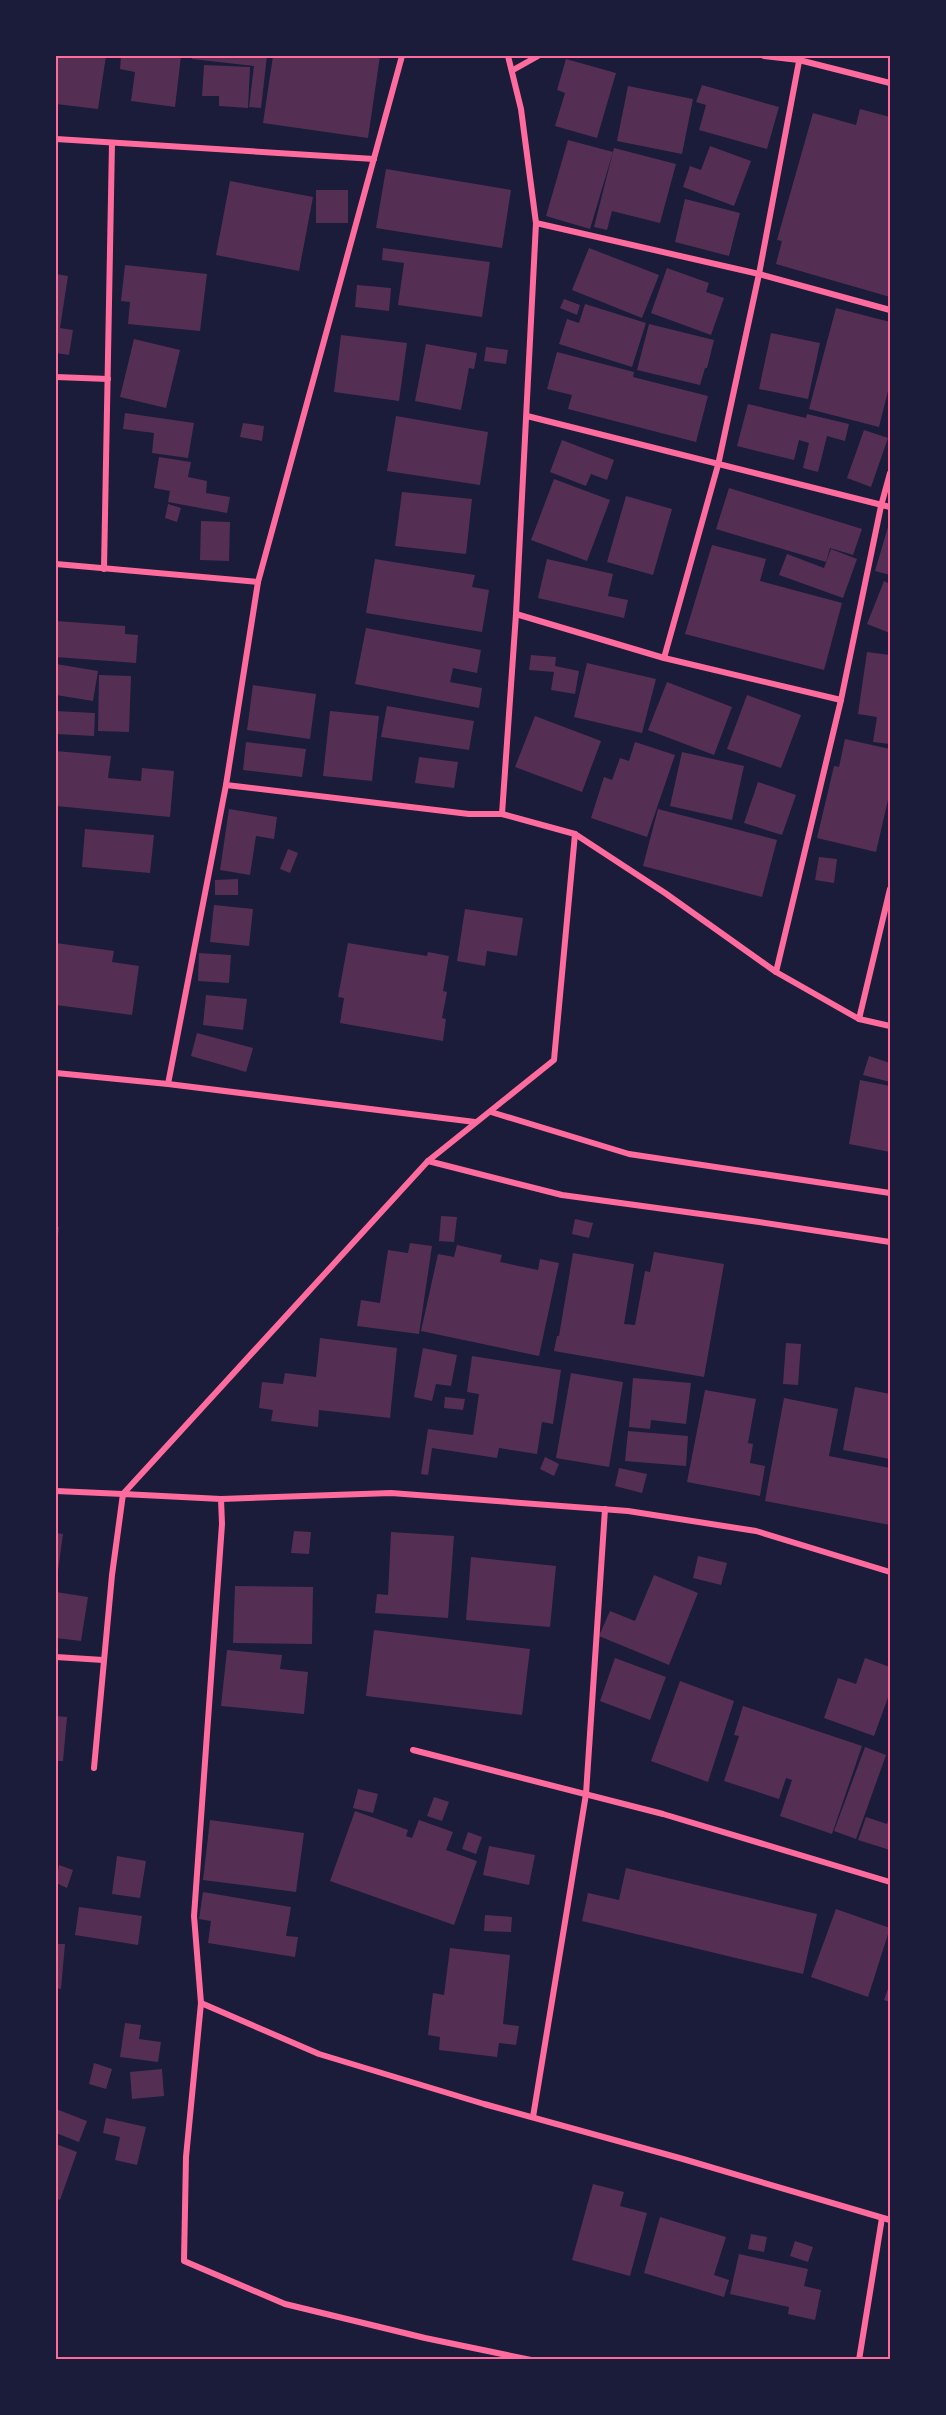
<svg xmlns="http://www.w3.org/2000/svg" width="946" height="2415" font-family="'Fira Sans',sans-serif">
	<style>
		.building { fill: #542f53 }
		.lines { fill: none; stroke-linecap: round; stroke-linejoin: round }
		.minor { stroke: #ff6b9d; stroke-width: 6 }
		.neatline { fill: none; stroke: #ff6b9d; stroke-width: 2 }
	</style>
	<rect width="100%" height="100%" fill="#1b1b3a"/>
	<g class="building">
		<polygon points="56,56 106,56 98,109 56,104"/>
		<polygon points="121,56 181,56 175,107 131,101 135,72 120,69"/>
		<polygon points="192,56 267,56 261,108 249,107 254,66 192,59"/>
		<polygon points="273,56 380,56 368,138 263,123"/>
		<polygon points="566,59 616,73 597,138 555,126 565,93 557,90"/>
		<polygon points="204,65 250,67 248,108 219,106 219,96 202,96"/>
		<polygon points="702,85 779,107 767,149 699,130 706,105 696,102"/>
		<polygon points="628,86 693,99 682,154 617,141"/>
		<polygon points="860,109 890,117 890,297 776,264 782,241 777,240 813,113 856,125"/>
		<polygon points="568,140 613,152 590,229 546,216"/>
		<polygon points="710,146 751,161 734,206 683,187 690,166 701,170"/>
		<polygon points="614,148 676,164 660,223 612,211 607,230 594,227"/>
		<polygon points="386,169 511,190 502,248 376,228"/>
		<polygon points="230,181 313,197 299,271 216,255"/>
		<rect x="316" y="190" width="32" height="33"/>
		<polygon points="685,199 740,213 729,256 675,242"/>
		<polygon points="383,248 490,262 482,317 398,305 404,263 382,260"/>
		<polygon points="589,248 659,275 642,318 572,290"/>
		<polygon points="125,265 207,274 200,331 128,324 130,302 121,301"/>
		<polygon points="667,268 709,283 706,292 724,298 711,335 651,313"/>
		<polygon points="56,274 68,276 60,328 73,330 69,355 56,353"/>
		<polygon points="357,285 391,288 389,311 355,307"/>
		<polygon points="564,299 580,305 577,315 560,308"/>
		<polygon points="585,304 646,323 632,367 559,344 567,319 579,323"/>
		<polygon points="836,308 890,322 890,383 879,427 809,409"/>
		<polygon points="649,324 714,340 707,368 705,368 700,385 637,370"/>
		<polygon points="771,333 820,343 808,399 759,389"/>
		<polygon points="341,335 407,343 399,401 334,392"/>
		<polygon points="134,339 180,350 166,408 120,397"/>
		<polygon points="426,344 477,353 474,369 469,368 461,410 415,401"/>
		<polygon points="486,347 508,350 506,364 484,361"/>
		<polygon points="557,352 634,372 633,377 708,396 696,442 568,409 572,395 547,389"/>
		<polygon points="748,404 806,418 807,414 849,424 845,441 827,436 818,472 803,468 809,443 799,440 794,460 737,446"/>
		<polygon points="125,413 194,423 188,458 152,453 154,433 123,429"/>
		<polygon points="396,416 488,432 480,485 387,471"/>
		<polygon points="243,423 264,426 262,441 240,437"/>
		<polygon points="864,430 888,438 871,487 847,478"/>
		<polygon points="562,440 614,460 607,480 591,474 586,486 550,472"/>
		<polygon points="159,457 191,462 188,477 207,481 206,493 230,497 227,513 168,502 170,491 154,488"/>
		<polygon points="554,479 610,500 587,561 531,540"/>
		<polygon points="729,488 862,529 853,555 830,548 826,562 716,529"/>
		<polygon points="402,492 472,499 466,554 395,546"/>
		<polygon points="626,496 672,509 653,575 607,562"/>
		<polygon points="168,504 181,508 177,522 165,518"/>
		<polygon points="201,521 230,522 229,561 200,560"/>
		<polygon points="888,527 890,528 890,575 875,571"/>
		<polygon points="712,545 766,559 760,581 842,603 824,670 685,634"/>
		<polygon points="831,549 857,559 843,598 779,575 787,554 824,568"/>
		<polygon points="375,559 475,575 472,587 489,590 482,632 366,613"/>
		<polygon points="547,559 613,574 608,596 628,600 624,618 538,598"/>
		<polygon points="884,581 890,584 890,633 867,624"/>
		<polygon points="56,621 125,626 125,634 138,635 136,663 56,657"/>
		<polygon points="366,628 481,650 477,673 453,668 450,682 482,688 479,708 355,684"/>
		<polygon points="867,652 890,655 890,744 873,742 877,717 858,714"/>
		<polygon points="531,655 556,657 555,666 579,671 575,694 551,690 554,672 529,670"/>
		<polygon points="587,663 656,679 642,733 574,717"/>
		<polygon points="56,664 98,671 93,701 56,695"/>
		<polygon points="99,675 131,676 129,732 98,731"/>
		<polygon points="667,682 732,707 714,755 648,730"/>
		<polygon points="253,685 316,694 310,739 247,730"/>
		<polygon points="747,695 801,715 781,768 727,749"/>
		<polygon points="387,706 474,721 469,750 381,737"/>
		<polygon points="56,711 95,713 94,736 56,734"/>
		<polygon points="330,711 379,716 372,781 323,776"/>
		<polygon points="535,716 601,741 582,792 515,767"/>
		<polygon points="845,739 890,749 890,791 876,852 817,838 834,766 839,767"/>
		<polygon points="246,742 306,749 302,777 243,770"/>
		<polygon points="635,742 675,755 647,837 591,818 604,777 612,780 620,758 629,761"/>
		<polygon points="56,751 111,756 108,778 141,781 142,768 174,771 170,817 56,806"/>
		<polygon points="682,752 744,766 732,820 670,806"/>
		<polygon points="419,757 458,762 454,788 415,783"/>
		<polygon points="758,782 796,795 782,835 744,823"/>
		<polygon points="229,809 277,817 274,839 256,836 250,875 220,870"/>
		<polygon points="658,809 777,840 762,897 643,866"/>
		<polygon points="85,829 154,835 150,873 82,867"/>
		<polygon points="288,849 298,853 290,873 280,869"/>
		<polygon points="819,857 837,859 834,883 815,880"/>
		<polygon points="238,879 238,895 215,895 215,880"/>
		<polygon points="214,905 253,909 249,946 210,942"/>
		<polygon points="465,909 523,918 517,956 487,951 485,966 457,961"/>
		<polygon points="56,943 114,951 112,962 139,966 132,1015 56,1005"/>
		<polygon points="348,943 427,956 428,952 449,956 443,991 447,992 442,1018 446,1019 443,1041 340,1023 344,998 338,997"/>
		<polygon points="199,953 231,955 229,983 198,981"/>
		<polygon points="206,995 247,999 243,1030 203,1025"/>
		<polygon points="197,1033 253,1048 246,1072 191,1056"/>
		<polygon points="869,1056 890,1063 890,1082 863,1075"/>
		<polygon points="860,1080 890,1086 890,1152 849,1144"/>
		<polygon points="441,1216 457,1217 454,1242 439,1241"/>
		<polygon points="575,1219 593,1223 589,1238 572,1234"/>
		<polygon points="56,1227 59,1227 57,1243 56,1243"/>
		<polygon points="410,1243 432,1246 419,1334 357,1326 361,1300 380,1303 388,1250 408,1253"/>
		<polygon points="457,1245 502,1255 500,1262 538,1270 540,1259 559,1263 539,1356 421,1331 438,1254 454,1257"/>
		<polygon points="654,1252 724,1264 704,1377 554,1351 557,1336 559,1336 573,1253 634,1264 624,1324 635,1325 645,1271 650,1272"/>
		<polygon points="320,1338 397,1348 390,1418 319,1410 318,1427 271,1421 273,1410 259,1408 262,1382 283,1384 285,1373 316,1377"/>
		<polygon points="786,1343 801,1344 798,1385 783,1384"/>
		<polygon points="423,1348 457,1355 451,1386 436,1384 432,1401 414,1397"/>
		<polygon points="472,1356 561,1370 553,1424 542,1422 537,1454 499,1448 497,1458 432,1448 428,1475 421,1474 428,1429 473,1435 479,1394 467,1392"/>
		<polygon points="571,1373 623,1382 609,1467 556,1458"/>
		<polygon points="633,1378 691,1383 686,1424 651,1420 650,1429 629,1427"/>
		<polygon points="855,1387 890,1394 890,1459 843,1450"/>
		<polygon points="705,1390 756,1399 748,1443 753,1444 750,1463 765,1466 760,1496 687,1482"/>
		<polygon points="445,1397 465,1399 463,1410 444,1408"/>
		<polygon points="784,1398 838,1409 829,1456 890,1468 890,1525 765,1501"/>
		<polygon points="628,1431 688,1436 686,1466 625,1461"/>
		<polygon points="545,1457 559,1464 554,1476 540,1469"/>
		<polygon points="619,1468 647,1474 642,1493 615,1486"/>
		<polygon points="294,1531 311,1532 309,1554 291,1553"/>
		<polygon points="391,1532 454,1536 448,1618 375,1613 377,1594 388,1595"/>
		<polygon points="56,1533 63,1534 57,1578 56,1578"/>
		<polygon points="698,1556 727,1563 721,1585 693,1578"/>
		<polygon points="471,1557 556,1566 550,1627 466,1620"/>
		<polygon points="654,1575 698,1593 669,1665 599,1636 610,1611 635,1621"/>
		<polygon points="235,1586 313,1587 312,1644 233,1643"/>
		<polygon points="56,1592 88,1597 81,1641 56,1638"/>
		<polygon points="374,1630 530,1649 522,1715 366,1696"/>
		<polygon points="227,1650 282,1655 280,1669 308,1672 304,1714 221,1706"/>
		<polygon points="615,1658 666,1677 650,1720 600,1701"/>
		<polygon points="865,1658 890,1667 890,1692 874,1736 824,1718 838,1678 856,1684"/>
		<polygon points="680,1681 734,1701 708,1782 651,1761"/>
		<polygon points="743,1706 862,1746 832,1834 780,1816 792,1780 786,1778 779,1799 724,1781 739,1736 734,1735"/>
		<polygon points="56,1716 67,1717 63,1761 56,1761"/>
		<polygon points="865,1747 886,1755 856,1839 834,1831"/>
		<polygon points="358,1789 378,1794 373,1813 353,1808"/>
		<polygon points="434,1797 449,1802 442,1821 427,1816"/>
		<polygon points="355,1811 408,1830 406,1836 412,1838 419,1820 453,1832 446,1850 477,1861 454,1925 330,1881"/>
		<polygon points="890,1814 890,1850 858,1840 866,1817 887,1824"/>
		<polygon points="210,1820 304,1833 296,1892 203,1880"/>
		<polygon points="468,1832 482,1837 476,1854 462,1849"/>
		<polygon points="489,1846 535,1855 529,1885 483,1875"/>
		<polygon points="117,1856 146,1861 140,1898 112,1894"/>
		<polygon points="59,1865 73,1870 67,1888 56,1883"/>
		<polygon points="626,1868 817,1914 803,1974 582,1921 588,1893 619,1900"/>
		<polygon points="203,1892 291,1907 286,1936 298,1937 295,1957 208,1943 211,1921 199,1919"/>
		<polygon points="79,1907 142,1916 138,1945 75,1935"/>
		<polygon points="836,1909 890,1928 868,1997 811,1977"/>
		<polygon points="485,1915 512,1917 511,1932 484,1931"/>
		<polygon points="56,1944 65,1944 61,1989 56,1988"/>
		<polygon points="450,1948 510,1955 503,2024 519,2026 516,2045 499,2043 497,2057 439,2050 440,2037 428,2035 433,1993 444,1995"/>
		<polygon points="890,1983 890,2002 884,2000"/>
		<polygon points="125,2023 141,2025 139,2039 161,2042 158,2062 120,2057"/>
		<polygon points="94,2063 112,2069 106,2089 89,2084"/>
		<polygon points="162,2069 164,2096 132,2099 130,2072"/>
		<polygon points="56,2109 87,2121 79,2142 56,2133"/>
		<polygon points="106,2118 146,2127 137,2165 115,2160 120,2137 103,2133"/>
		<polygon points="56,2144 77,2152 60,2200 56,2198"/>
		<polygon points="593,2184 624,2192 620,2206 647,2213 630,2276 572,2260"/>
		<polygon points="660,2217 726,2237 714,2275 729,2280 724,2297 644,2273"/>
		<polygon points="751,2234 767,2237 764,2252 748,2249"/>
		<polygon points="795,2241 813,2247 808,2262 790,2256"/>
		<polygon points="739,2254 808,2269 804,2286 821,2290 815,2320 788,2314 789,2307 730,2294"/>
	</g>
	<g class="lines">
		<g class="minor">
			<polyline points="402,56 258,582 226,785 469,814 502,814"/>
			<polyline points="508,56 521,109 536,223 516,614 502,814 575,834 665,893 776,972 859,1019 890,1026"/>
			<polyline points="764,56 799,60 890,83"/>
			<polyline points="513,70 538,56"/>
			<polyline points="56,139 374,159"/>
			<polyline points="536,223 759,274 890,310"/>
			<polyline points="56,377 108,379"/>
			<polyline points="527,416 890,507"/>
			<polyline points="56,564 258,582"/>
			<polyline points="104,569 112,143"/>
			<polyline points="516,614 664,658 841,700"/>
			<polyline points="664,658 718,465 759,274 800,56"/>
			<polyline points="776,972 841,700 881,506 890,473"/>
			<polyline points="859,1019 890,889"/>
			<polyline points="56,1073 168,1084 475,1122"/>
			<polyline points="168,1084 226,785"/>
			<polyline points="491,1112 629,1154 890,1193"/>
			<polyline points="428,1161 562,1195 752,1221 890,1242"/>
			<path d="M56 1491 123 1494 428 1161C470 1127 512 1094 554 1060L575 834"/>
			<polyline points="221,1499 391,1493 628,1511 756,1531 890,1572"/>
			<polyline points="56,1657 103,1660"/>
			<polyline points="413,1750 663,1814 890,1882"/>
			<polyline points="94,1768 112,1575 123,1494 221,1499 222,1524 194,1916 201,2003 186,2157 184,2261 285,2304 425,2338 531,2360"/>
			<polyline points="201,2003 319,2054 484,2104 683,2159 890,2220"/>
			<polyline points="533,2117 586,1794 605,1509"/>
			<polyline points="859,2360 882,2218"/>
		</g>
	</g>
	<rect width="946" height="2415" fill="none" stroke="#1b1b3a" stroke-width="114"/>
	<rect x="57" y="57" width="832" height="2301" class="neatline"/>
</svg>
